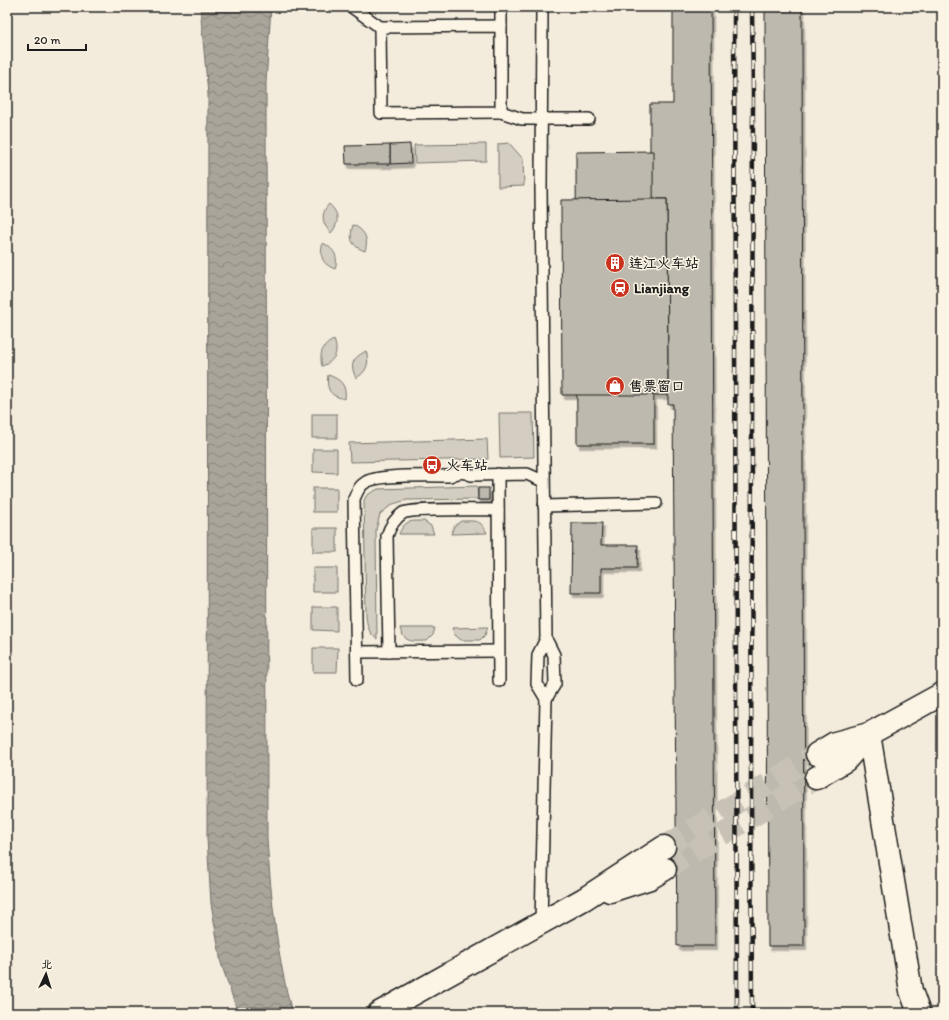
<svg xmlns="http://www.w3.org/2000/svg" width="949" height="1020" font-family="Itim,'LXGW WenKai TC',sans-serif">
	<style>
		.green { fill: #d3cec1; stroke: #78756e }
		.water { fill: url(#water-waves); stroke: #716e68 }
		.building { fill: #beb9ae; stroke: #1c1c1c; filter: url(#shadow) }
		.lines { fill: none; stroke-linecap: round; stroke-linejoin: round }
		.tertiary-tunnel { stroke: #c8c2b6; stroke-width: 22; stroke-dasharray: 22 11; stroke-linecap: butt }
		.service-casing { stroke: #1c1c1c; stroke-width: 14 }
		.minor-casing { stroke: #1c1c1c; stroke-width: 25 }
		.tertiary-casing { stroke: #1c1c1c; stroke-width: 25 }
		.service { stroke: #fcf5e5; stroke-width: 11 }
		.minor { stroke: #fcf5e5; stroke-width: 22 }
		.tertiary { stroke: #fcf5e5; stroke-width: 22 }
		.rail-casing { stroke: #1c1c1c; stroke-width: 4.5 }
		.rail { stroke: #fcf5e5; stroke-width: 3; stroke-dasharray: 9; stroke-linecap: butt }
		.labels { text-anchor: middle; stroke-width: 3; stroke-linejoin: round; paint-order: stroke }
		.poi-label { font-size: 14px; font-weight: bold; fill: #1c1c1c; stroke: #fcf5e5; text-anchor: start }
	</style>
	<defs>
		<pattern id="water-waves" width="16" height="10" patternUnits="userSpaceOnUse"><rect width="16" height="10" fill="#aaa59b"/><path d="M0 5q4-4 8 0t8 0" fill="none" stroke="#8a867e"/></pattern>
		<filter id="shadow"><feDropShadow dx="2.5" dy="4.5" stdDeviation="0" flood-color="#0004"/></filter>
	</defs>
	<rect width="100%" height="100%" fill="#f3ecdd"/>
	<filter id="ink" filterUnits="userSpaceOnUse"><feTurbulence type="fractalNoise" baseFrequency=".025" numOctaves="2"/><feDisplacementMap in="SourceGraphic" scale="8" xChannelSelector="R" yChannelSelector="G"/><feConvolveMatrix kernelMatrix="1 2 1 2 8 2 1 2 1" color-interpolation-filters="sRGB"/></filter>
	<g filter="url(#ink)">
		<g class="green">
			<polygon points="509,143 523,159 524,186 498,187 498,144"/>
			<polygon points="486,144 486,161 415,163 414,145"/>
			<path d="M329 204C339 213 340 222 331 233 322 224 320 214 329 204Z"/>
			<path d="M353 225C364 230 369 238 365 251 351 246 349 239 353 225Z"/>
			<path d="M323 243C334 249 339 256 335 269 322 264 319 256 323 243Z"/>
			<path d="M334 340C339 352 335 361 322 366 319 354 322 345 334 340Z"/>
			<path d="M366 351C370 363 367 372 356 378 349 364 353 358 366 351Z"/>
			<path d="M328 375C341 379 347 386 345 399 330 396 326 390 328 375Z"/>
			<polygon points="499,413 533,413 534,457 500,458"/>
			<rect x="312" y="414" width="25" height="24"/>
			<polygon points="487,439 488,459 350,462 349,443"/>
			<polygon points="313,449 337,449 337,473 313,472"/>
			<path d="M477 486 478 499 407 500 393 504 380 514 376 530 377 639C368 633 367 625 366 615L364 500 367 495 378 489Z"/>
			<rect x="313" y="488" width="24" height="24"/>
			<path d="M424 521 431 526 434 534H399C405 520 410 521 424 521Z"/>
			<path d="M461 521C475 521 481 519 487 533L451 534 454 526Z"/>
			<rect x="313" y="528" width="24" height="24"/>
			<rect x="313" y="568" width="24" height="24"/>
			<polygon points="313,607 337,607 337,631 313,630"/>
			<polygon points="488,627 485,635 480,640 461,640 455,635 452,628"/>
			<path d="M400 628H435L433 635 427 641C414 641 404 644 400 628Z"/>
			<polygon points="313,648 338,648 337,672 313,672"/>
		</g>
		<path class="water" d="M200 7H271L266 83 267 839C271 898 277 956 292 1013H238L221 963 211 903 207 839 208 94Z"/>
		<g class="building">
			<polygon points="673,7 711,7 715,946 677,946 673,404 668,404 667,199 650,199 650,104 673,104"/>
			<polygon points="765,7 802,7 804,946 768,946"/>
			<polygon points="410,144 411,163 390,164 390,145"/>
			<polygon points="390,145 390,164 346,164 345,146"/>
			<polygon points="653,151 654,444 577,444 576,152"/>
			<polygon points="650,199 667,199 668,395 562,395 561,200"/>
			<rect x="478" y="488" width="11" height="12"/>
			<polygon points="572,523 602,523 601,545 638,545 637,568 601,568 601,593 571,593"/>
		</g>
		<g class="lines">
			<g class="tertiary-tunnel">
				<polyline points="664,847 817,754"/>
				<polyline points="665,869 816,778"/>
			</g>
			<defs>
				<g id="service">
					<polyline points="353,7 353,8 380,27 501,26 501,112 381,113 380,27"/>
					<polyline points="501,7 501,26"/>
					<polyline points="501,112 522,119 589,119"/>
					<polyline points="498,474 499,681"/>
					<polyline points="544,506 656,503"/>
					<polyline points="357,652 498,651"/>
					<path d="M389 652 387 536C390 526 394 519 403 513 412 508 482 510 498 510"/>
					<path d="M357 680 354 499C357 492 359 486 366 482 380 474 432 476 450 476 457 472 464 471 471 475L527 474 543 481"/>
					<polyline points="546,699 537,684 538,655 546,639"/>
					<polyline points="541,924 546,699 555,684 554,655 546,639 541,188 542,7"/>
				</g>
				<polyline id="minor" points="869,734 911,991 919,1013"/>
				<g id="tertiary">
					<polyline points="817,754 835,743 869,734 942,694"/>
					<polyline points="816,778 846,760 869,734"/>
					<polyline points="610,891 650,878 665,869"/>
					<polyline points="379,1013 584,899 664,847"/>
				</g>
			</defs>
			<use href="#service" class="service-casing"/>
			<use href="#minor" class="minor-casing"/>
			<use href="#tertiary" class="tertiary-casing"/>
			<use href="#service" class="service"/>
			<use href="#minor" class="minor"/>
			<use href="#tertiary" class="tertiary"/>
			<defs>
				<g id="rail">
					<polyline points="734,7 737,1013"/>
					<polyline points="752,7 753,95 751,783 752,1013"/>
				</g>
			</defs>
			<use href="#rail" class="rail-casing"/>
			<use href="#rail" class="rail"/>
		</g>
	</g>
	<defs>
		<symbol id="building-disc" viewBox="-11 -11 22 22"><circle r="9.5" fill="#c8321e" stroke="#fcf5e5"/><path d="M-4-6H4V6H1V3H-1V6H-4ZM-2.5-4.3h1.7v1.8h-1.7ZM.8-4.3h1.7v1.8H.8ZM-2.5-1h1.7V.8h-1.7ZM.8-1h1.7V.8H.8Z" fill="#fff"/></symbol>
		<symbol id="station-disc" viewBox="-11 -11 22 22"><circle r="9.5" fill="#c8321e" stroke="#fcf5e5"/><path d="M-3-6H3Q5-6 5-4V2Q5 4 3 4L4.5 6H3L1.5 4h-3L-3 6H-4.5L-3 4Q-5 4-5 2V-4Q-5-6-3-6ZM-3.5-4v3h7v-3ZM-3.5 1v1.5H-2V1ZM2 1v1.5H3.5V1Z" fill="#fff"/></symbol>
		<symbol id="shop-disc" viewBox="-11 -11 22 22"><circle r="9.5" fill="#c8321e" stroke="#fcf5e5"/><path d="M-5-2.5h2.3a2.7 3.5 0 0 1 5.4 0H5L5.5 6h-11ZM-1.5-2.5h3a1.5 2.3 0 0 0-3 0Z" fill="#fff"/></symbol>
		<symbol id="bus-disc" viewBox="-11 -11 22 22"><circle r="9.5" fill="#c8321e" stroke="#fcf5e5"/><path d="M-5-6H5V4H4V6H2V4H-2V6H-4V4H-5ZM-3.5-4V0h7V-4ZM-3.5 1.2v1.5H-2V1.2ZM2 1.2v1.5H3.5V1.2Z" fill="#fff"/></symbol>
	</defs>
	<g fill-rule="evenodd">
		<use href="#building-disc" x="604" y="252" width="22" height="22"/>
		<use href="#station-disc" x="609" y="277" width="22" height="22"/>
		<use href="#shop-disc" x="604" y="375" width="22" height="22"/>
		<use href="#bus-disc" x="421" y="454" width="22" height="22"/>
	</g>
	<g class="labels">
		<g class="poi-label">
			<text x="629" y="268">连江火车站</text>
			<text x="634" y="293">Lianjiang</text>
			<text x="629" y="391">售票窗口</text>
			<text x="446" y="470">火车站</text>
		</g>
	</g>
	<rect width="949" height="1020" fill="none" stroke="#fcf5e5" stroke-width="24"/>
	<rect x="12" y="12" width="925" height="996" fill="none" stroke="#1c1c1c" stroke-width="1.5" filter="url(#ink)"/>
	<g transform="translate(46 974) rotate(4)" stroke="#fcf5e5" stroke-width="3" paint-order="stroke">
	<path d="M0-3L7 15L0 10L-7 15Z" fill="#1c1c1c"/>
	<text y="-6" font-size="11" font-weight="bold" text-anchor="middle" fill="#1c1c1c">北</text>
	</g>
	<path d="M28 44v6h58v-6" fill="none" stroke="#1c1c1c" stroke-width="2"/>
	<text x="34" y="44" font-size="12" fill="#1c1c1c" stroke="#fcf5e5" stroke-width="3" paint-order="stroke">20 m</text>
</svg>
